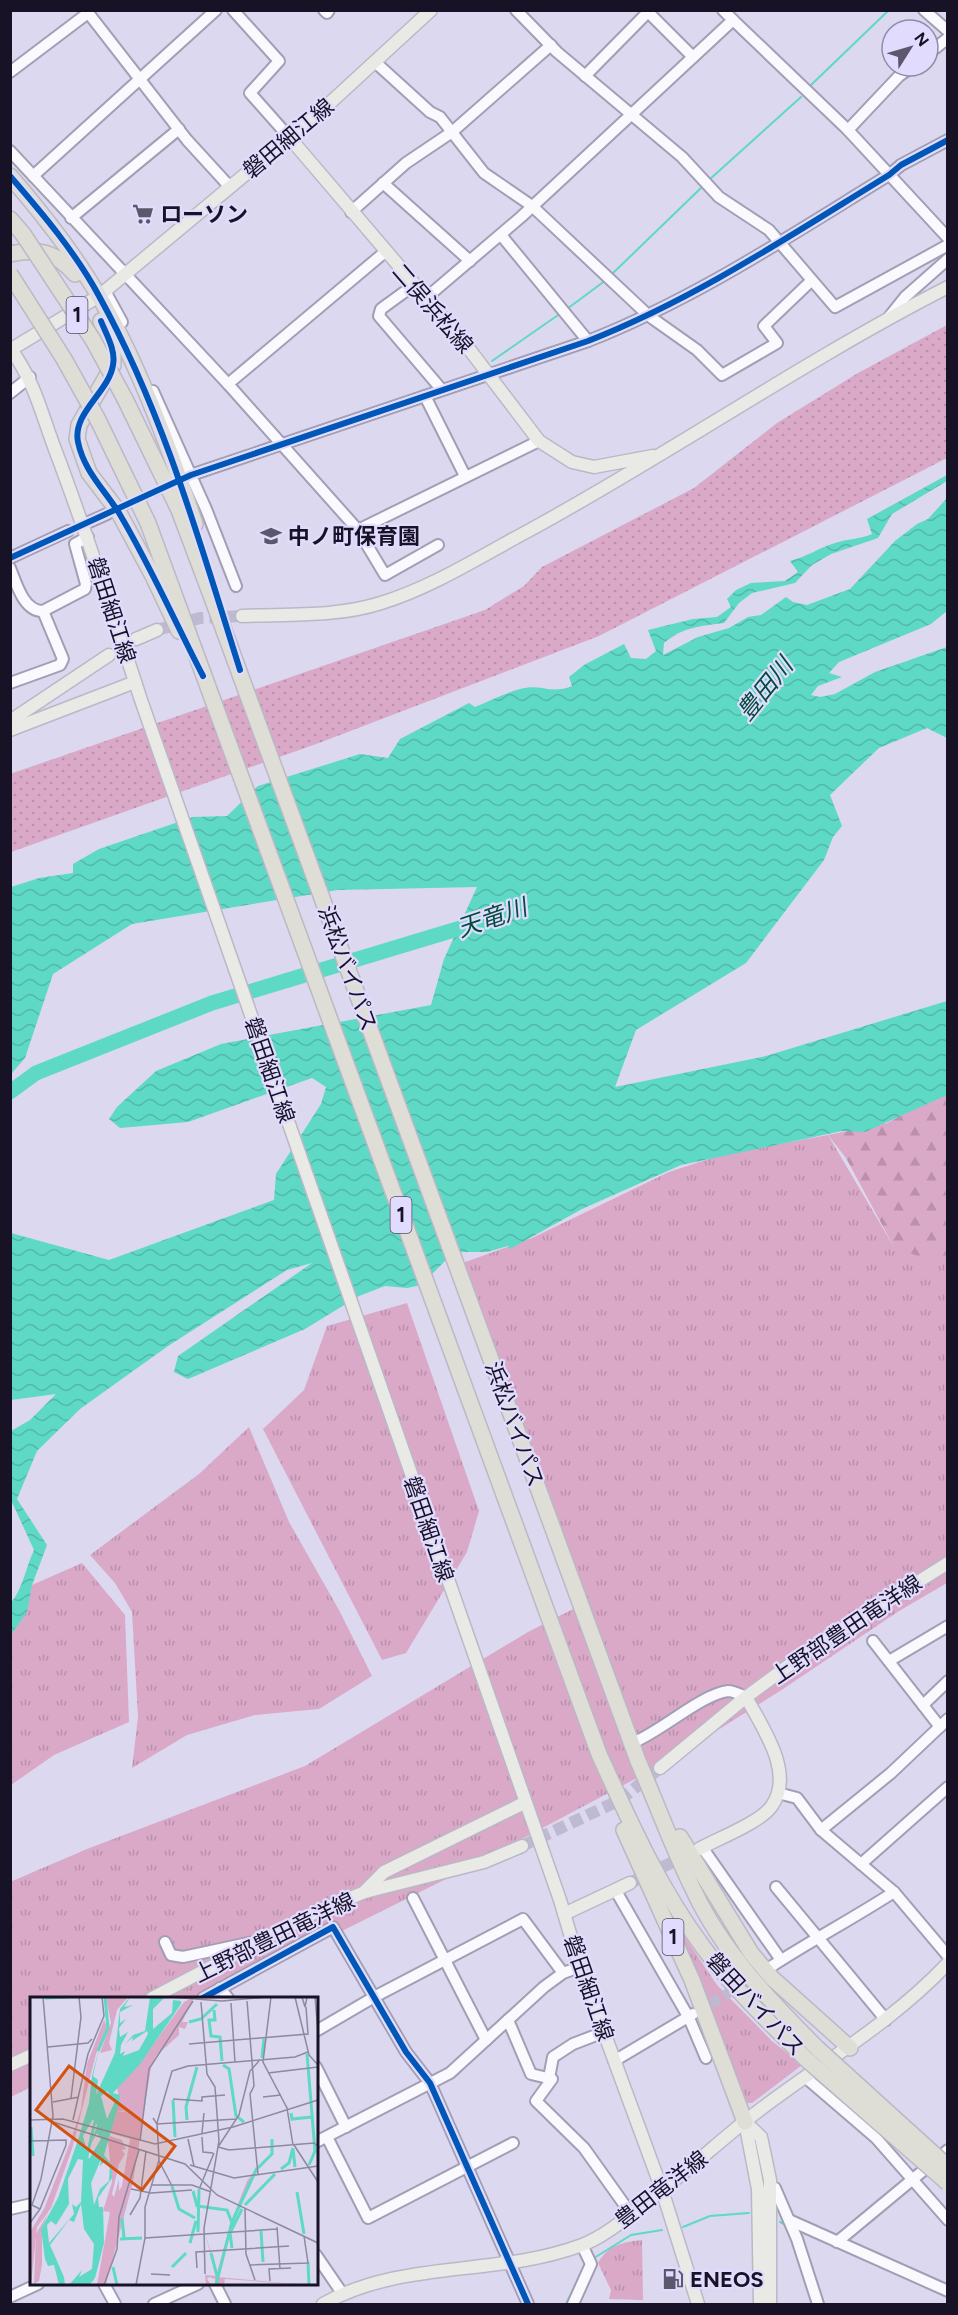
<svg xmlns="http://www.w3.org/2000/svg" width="958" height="2315" font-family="Figtree,'Noto Sans JP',sans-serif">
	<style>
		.grass { fill: url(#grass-tufts) }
		.forest { fill: url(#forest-firs) }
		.park { fill: url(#park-dots) }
		.water { fill: url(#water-waves) }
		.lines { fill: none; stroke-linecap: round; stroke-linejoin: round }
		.stream { stroke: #5ed9c5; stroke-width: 2 }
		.river { stroke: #5ed9c5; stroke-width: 15 }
		.minor-tunnel { stroke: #bebad2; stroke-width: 10; stroke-dasharray: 10 5; stroke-linecap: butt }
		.major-tunnel { stroke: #bebad2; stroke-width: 12; stroke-dasharray: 12 6; stroke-linecap: butt }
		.minor-casing { stroke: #a29fb4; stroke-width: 14 }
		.major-casing { stroke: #bbb8c6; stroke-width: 15 }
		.highway-casing { stroke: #bbb8c6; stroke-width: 18 }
		.minor { stroke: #faf9fd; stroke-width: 10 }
		.major { stroke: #e9e9e6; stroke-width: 12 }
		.highway { stroke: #deded6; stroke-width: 15 }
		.highway-bridge-casing { stroke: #bbb8c6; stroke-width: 18; stroke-linecap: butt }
		.highway-bridge { stroke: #deded6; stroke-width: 15 }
		.cycleway-casing { stroke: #e1dbfe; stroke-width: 10 }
		.cycleway { stroke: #0057b8; stroke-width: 6 }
		.labels { text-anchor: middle; stroke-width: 4.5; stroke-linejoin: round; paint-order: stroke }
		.shield { fill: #e1dbfe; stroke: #544e67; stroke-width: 1.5 }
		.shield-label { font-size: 21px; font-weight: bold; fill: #171226 }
		.street-label { font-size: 22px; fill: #171226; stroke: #e1dbfe }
		.poi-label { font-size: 22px; font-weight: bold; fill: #171226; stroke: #e1dbfe; text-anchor: start }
		.water-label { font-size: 24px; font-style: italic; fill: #044d3d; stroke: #e1dbfe }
		.inset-river { fill: none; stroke: #5ed9c5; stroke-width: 3 }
		.inset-road { fill: none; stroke: #8d899f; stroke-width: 1.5 }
		.view { fill: #d3520f; fill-opacity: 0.15; stroke: #d3520f; stroke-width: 3 }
		.inset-edge { fill: none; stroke: #171226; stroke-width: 3 }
	</style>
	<defs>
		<pattern id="grass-tufts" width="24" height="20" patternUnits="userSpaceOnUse" patternTransform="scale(1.5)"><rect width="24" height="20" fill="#daa9c8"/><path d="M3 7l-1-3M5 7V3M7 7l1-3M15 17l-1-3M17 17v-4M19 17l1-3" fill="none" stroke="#ba90ac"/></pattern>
		<pattern id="forest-firs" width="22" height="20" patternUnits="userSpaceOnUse" patternTransform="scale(1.5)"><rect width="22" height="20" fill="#daa9c8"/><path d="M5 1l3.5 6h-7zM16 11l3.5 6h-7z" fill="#ba90ac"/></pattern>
		<pattern id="park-dots" width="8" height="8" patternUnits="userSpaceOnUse" patternTransform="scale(1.5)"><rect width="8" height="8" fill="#daa9c8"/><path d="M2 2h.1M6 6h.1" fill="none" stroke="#ba90ac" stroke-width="1.8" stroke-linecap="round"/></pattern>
		<pattern id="water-waves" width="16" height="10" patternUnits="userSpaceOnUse" patternTransform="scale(1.5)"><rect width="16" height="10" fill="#5ed9c5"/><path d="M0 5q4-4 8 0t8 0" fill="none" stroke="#51b9a9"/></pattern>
	</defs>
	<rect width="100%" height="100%" fill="#dbd8f0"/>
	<g class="grass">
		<polygon points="828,1135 894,1247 947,1240 947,1583 899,1611 783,1689 667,1762 454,1875 208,1998 32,1998 31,2087 11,2097 10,1882 87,1849 305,1766 528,1632 581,1605 457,1265 532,1238 669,1172 721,1155"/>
		<polygon points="407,1303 479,1511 467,1552 406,1653 382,1660 263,1429 304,1390 327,1326"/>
		<polygon points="249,1427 289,1522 339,1610 372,1676 319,1709 255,1715 187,1735 132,1768 138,1717 132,1612 115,1583 90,1555 199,1474"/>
		<polygon points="82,1563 125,1615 129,1722 54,1755 11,1785 10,1634 32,1585"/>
		<polygon points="666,1909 717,1985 772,2041 802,2065 752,2103 746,2103"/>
		<path d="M642 2240 643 2300 609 2299 611 2290 598 2263C608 2245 623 2242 642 2240Z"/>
	</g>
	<polygon class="forest" points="947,1091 947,1258 933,1262 894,1247 846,1158 828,1135 887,1123"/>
	<polygon class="park" points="947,325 947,458 599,636 319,743 11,852 10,774 485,610 524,586 542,567 694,488 777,423 858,373"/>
	<path class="water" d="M947 475V481L892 514 878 538 831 554 812 565 795 583 752 593 739 603 724 623C701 626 682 627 664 643L663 655 698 637 729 628 748 617 761 615 786 597 793 602 807 605 850 589 895 541 917 524 928 519 947 498V611L931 624 839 662 829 673 842 677 818 686 811 695 820 697 835 694 875 672 947 647V738L927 728 879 748 830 795 842 826 833 837 824 860 746 963 636 1030 615 1087 766 1056 947 1001V1095L865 1132 842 1131 681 1165 582 1209 510 1249 508 1246 487 1252H462L445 1261 421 1285 407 1288 385 1286 359 1296 305 1329 188 1379 174 1372 178 1356 312 1263 287 1270 168 1346 80 1409 37 1451 17 1499 47 1545 32 1585 27 1612 11 1635V1603C23 1588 26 1567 34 1550L11 1500V1431L30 1420 56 1394 11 1400V1233L109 1260 274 1200 276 1174 321 1104 326 1087 312 1078 188 1122 120 1128 109 1119 117 1107 156 1071 221 1044 431 1005 444 959 477 887 338 890 132 924 53 974 25 1058 11 1074V887L39 878 73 873V864L99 849 193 817 227 816 258 786 360 754 388 758 400 739 469 703 475 707C489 701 505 693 520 689 541 683 550 695 572 686L569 677 584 665 624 644 631 658 646 659 656 651 648 630 693 619 717 617 731 607 727 599 736 590 751 583 785 581 798 572 790 561C806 557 819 548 835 543 847 539 860 539 872 534L867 519Z"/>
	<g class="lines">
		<g class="stream">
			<polyline points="811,85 889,10"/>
			<polyline points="709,180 801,97"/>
			<polyline points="610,276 703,186"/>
			<polyline points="567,309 606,280"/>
			<polyline points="492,361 561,313"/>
			<polyline points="780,2222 786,2225"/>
			<polyline points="683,2227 710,2216 749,2213"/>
			<polyline points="810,2235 942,2294"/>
			<polyline points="594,2258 631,2235 662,2230"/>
			<polyline points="566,2304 585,2266"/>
		</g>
		<polyline class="river" points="10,1092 36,1073 212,1003 477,923"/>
		<g class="minor-tunnel">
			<polyline points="112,512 172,484"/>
			<polyline points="698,2011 757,1976"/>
		</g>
		<g class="major-tunnel">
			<polyline points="157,630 200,618 242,616"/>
			<polyline points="522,1846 620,1800 660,1768"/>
			<polyline points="630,1883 687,1855"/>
		</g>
		<defs>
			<g id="minor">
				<polyline points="86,10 187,140 230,187"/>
				<polyline points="233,10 279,61 250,93 289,137"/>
				<polyline points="324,10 327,13 329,10"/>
				<polyline points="516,10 557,52 682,157 719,197 769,230 835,307 948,245"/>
				<polyline points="924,10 948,31"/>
				<polyline points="733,20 848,130 948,238"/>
				<polyline points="928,54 948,38"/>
				<polyline points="375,62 430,112 440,117 484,173 532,206 649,316 697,350 722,375 777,343 764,326 811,281"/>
				<polyline points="10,72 88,13"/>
				<polyline points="585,76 648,12 693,57"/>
				<polyline points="848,130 899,76 913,66"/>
				<polyline points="10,151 228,384"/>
				<polyline points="33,176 216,10"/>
				<polyline points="383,183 470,261"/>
				<polyline points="351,212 406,163 452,132 551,45"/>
				<polyline points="71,218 179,129"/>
				<polyline points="501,235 588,341"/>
				<polyline points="385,252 228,384 358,530 385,575 438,545"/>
				<polyline points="414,285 381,309 379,316 442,390"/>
				<polyline points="105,291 122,322"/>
				<polyline points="426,298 521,217 733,20 723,10"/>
				<polyline points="889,317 905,297 948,259"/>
				<polyline points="153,391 206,509 236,586"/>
				<polyline points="10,393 30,377"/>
				<polyline points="425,396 465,476"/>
				<path d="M191 475 588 341C695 299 791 235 889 175L901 165 948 140"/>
				<polyline points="89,522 107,514"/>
				<polyline points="358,530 539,441"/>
				<polyline points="10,558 68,531"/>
				<path d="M10 568C16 583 24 612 43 611"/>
				<polyline points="10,683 60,665 63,659 43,611 85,589 86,584 75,544 88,537"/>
				<polyline points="873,1641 940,1727"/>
				<polyline points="889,1661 948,1626"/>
				<polyline points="923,1705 948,1681"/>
				<path d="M632 1743C662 1731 700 1695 728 1691 734 1691 741 1695 746 1697"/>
				<polyline points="778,1793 797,1798 821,1830 894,1892 948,1956"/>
				<polyline points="821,1830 891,1773 948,1719"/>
				<polyline points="702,1847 781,1960"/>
				<polyline points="861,1864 948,1787"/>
				<polyline points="776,1887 886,2020"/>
				<polyline points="616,1891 689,2018 706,2058"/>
				<polyline points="413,1898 486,2040"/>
				<polyline points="165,1942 171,1955 183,1957 253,1942"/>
				<path d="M772 1966C812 1940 854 1918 894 1892"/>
				<polyline points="220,1988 228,1998"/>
				<polyline points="203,1998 333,1927 406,2052 430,2083 528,2304"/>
				<polyline points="508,2020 531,2074 552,2079 536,2101 584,2148 631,2214"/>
				<polyline points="316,2031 376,1996 523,1919 563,1973"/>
				<polyline points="614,2061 693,2014"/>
				<polyline points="316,2067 346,2127"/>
				<polyline points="805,2077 876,2138 948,2220"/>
				<polyline points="549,2078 553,2057 573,2044 604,2032"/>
				<polyline points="327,2137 368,2218 513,2143"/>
				<polyline points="316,2142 450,2073 544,1987 563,1973 580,1967"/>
				<polyline points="775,2188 797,2239 818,2304"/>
				<polyline points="10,2209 32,2204"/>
				<polyline points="789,2220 948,2291"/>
				<polyline points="837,2242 948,2150"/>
				<polyline points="316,2255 342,2293"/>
				<polyline points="104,2284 115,2304"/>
				<polyline points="215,2284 225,2304"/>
				<polyline points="10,2297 38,2284"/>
				<polyline points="154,2304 198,2284"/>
				<polyline points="573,2304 591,2264 582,2245"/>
			</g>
			<g id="major">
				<polyline points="289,137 463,341 539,441 572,462 594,467 653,456"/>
				<path d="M10 348C36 384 41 413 56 452 87 534 114 617 141 700L560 1900 580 1967 662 2190 698 2304"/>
				<polyline points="10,350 99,296 319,113 431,10"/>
				<path d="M242 616C287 614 338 617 381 603 433 587 481 556 528 531 670 454 803 361 948 287"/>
				<polyline points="136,639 157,630"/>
				<polyline points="10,721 109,655"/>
				<polyline points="10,730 135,682"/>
				<polyline points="660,1768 746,1697 811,1649 948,1563"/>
				<path d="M699 1849C717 1839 759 1823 771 1807 796 1774 762 1727 746 1697"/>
				<polyline points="366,1890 384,1872 524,1803"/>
				<polyline points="564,1914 630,1883"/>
				<polyline points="152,1998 318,1911 365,1892 484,1862 522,1846"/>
				<polyline points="10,2065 32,2055"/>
				<polyline points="745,2122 761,2137 770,2180 770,2304"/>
				<polyline points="745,2122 758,2189 760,2304"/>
				<path d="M323 2304C403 2259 497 2277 582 2245 605 2236 623 2220 642 2206 677 2179 710 2150 744 2122 812 2068 888 2027 948 1963"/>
			</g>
			<g id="highway">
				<path d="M10 176C42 213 72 251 97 293 136 358 171 452 195 524"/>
				<polyline points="10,219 23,234"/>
				<path d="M10 254C38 248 56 252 75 274"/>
				<polyline points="101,321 113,352 113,365 79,425 77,439 89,473 118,511 153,576 179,631"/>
				<path d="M125 399 179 510 211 595 638 1761C657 1804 673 1849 694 1891 722 1951 771 2002 817 2048"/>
				<path d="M98 420 148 523 599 1754C629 1820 659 1888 703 1947 733 1988 769 2022 805 2058"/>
				<polyline points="624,1830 692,1980 745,2122"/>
				<polyline points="680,1837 751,1953 772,1978 850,2048"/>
			</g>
		</defs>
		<use href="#minor" class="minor-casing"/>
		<use href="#major" class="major-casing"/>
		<use href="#highway" class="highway-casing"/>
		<use href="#minor" class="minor"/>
		<use href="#major" class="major"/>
		<use href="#highway" class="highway"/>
		<defs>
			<g id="highway-bridge">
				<polyline points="23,234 93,340 125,399"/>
				<polyline points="10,274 64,359 98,420"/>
				<polyline points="817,2048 948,2167"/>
				<polyline points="805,2058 948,2183"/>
			</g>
		</defs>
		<use href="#highway-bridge" class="highway-bridge-casing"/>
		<use href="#highway-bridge" class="highway-bridge"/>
		<defs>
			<g id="cycleway">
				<path d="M10 176C42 213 76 253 99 296 164 414 200 543 240 670"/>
				<path d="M101 321C106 334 116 350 113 365 109 392 72 413 78 442 84 471 104 489 119 513 150 565 175 622 203 676"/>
				<path d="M10 558 191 475 588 341C695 299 791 235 889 175L901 165 948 140"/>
				<polyline points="203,1998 333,1927 406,2052 430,2083 528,2304"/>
			</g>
		</defs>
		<use href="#cycleway" class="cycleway-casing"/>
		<use href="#cycleway" class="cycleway"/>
	</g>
	<defs>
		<symbol id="supermarket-bare" viewBox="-9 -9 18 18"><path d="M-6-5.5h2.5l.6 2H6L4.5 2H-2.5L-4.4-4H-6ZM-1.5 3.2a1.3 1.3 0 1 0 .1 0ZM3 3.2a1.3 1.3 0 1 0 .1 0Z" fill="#5c576d" stroke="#e1dbfe" stroke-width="2.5" paint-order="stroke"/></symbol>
		<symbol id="school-bare" viewBox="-9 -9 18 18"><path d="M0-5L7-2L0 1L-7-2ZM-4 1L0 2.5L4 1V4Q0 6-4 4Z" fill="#5c576d" stroke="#e1dbfe" stroke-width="2.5" paint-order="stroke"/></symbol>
		<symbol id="fuel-bare" viewBox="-9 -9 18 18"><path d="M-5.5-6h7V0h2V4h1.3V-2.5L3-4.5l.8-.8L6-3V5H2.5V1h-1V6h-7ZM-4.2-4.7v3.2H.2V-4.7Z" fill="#5c576d" stroke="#e1dbfe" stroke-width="2.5" paint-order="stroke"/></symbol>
	</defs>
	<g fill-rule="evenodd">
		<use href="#supermarket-bare" x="128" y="199" width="30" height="30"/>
		<use href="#school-bare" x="256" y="521" width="30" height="30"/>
		<use href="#fuel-bare" x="658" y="2264" width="30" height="30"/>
	</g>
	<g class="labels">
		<g class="shield">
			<rect x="66.5" y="297" width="21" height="36" rx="4.5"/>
			<rect x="390.5" y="1197" width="21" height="36" rx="4.5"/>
			<rect x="662.5" y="1919" width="21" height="36" rx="4.5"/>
		</g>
		<g class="shield-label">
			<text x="77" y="322">1</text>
			<text x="401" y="1222">1</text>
			<text x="673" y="1944">1</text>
		</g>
		<g class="street-label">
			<text transform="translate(288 138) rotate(-40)" y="8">磐田細江線</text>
			<text transform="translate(433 308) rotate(49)" y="8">二俣浜松線</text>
			<text transform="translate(112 610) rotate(72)" y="8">磐田細江線</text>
			<text transform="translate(348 968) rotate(70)" y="8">浜松バイパス</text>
			<text transform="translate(270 1070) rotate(71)" y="8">磐田細江線</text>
			<text transform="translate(515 1424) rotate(70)" y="8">浜松バイパス</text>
			<text transform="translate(429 1529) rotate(71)" y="8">磐田細江線</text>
			<text transform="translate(846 1629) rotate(-34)" y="8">上野部豊田竜洋線</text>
			<text transform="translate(274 1937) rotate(-26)" y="8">上野部豊田竜洋線</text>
			<text transform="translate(589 1988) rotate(71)" y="8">磐田細江線</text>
			<text transform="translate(756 2004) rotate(47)" y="8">磐田バイパス</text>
			<text transform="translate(661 2189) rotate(-38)" y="8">豊田竜洋線</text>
		</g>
		<g class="poi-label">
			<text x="160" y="222">ローソン</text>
			<text x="288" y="544">中ノ町保育園</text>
			<text x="690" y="2287">ENEOS</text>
		</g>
		<g class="water-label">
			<text transform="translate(765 689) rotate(-51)" y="8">豊田川</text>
			<text transform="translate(492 918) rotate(-19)" y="8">天竜川</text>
		</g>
	</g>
	<g transform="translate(30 1997)">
		<rect width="288" height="288" fill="#dbd8f0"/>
		<path d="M76 0H98L87 13 79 46 82 53 70 56 81 26ZM164 0 152 25H158L155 32 149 30V38L126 59 121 70 103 185 76 287 67 288 80 215 73 214 82 185 78 144 80 139 92 143 96 152 92 153 95 157 89 167 82 197 84 200 89 182V194L92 189 100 142 80 136 87 114 94 115 115 70 109 68 89 100 87 90 109 67 154 5ZM228 170 202 227 188 280 275 288 195 282 194 288H185V282L179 280 177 282 181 288H176L175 278 186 279 175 236 187 276 200 228 217 184ZM18 216 12 231V268L9 284 4 287 6 237Z" fill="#daa9c8"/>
		<path d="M109 67 115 70 96 114H87L88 101Z" fill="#daa9c8"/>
		<path d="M74 23 77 30 66 57 42 152 21 211 7 230 1 288 0 235 14 212 41 143 51 112 57 67Z" fill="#daa9c8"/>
		<path d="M100 0 94 10 103 8 90 15V26L96 22 89 31 90 40 98 35 91 48 90 57 95 54 93 59 109 53 118 37 117 34 102 44 103 40 95 47 103 38 115 34 120 0H135L123 12V32L142 16 143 3 151 4V7L110 67 83 96 90 98 89 107 74 158 81 167 82 181 68 201 69 210H73L74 246 65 281 60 287 39 288 52 273 49 280 62 272 64 247 54 232 51 207 44 225 39 223 20 248 34 280 35 288H29L24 268 18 269 15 262 11 232 28 201 49 140 59 106 62 79 69 52 63 79 68 83 66 98 85 56 90 12ZM77 94 85 104 77 122 71 99ZM63 122 67 128 61 147 67 136 71 142 59 162 53 139ZM72 160 70 169 75 164 80 167 79 184 70 192 64 208 61 186ZM48 162 53 163 51 205 46 210 42 207 44 217 19 246 17 228 21 224 26 228 39 207 38 182Z" fill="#5ed9c5" fill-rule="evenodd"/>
		<path class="inset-river" d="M15 1 38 0M184 13 185 23H179L181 39 190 40 192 64M159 25 171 22 187 7M68 54 78 31 75 0M277 57 285 154 279 168M232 61 234 42M193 68 199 72 206 119 214 125M143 103 145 140M261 116 262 122 282 120M157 123 156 110 167 70M1 130 3 159M263 152 265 170M57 159 66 120M228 171 242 157V142M251 172 259 166 263 151M142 189 149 212 165 221M163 194 167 209 197 213 202 226M267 195 274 237M215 208 245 177M92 221 94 241M231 234 233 265M168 235 169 192M90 242 112 241M160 246 166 224M202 251 200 236 212 212M181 256 187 279M278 265 279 288M83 270 87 288M142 270 156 256M186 288 202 225 227 171"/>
		<path class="inset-road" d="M139 0 192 4 238 0M241 0 233 65 257 111 263 148M265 0 279 58 288 68M272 0 275 10 277 0M285 0 288 35M217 4 224 89 220 97 228 177M171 5 177 77 185 90 189 144 174 231 175 277M201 6 205 65M159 47 278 37 276 10M18 50 58 46 62 42M238 76 288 70M233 100 251 98M41 101 51 20 49 0M143 102 172 104V100L195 98M23 105 49 100M123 121 127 127 206 122M0 123 33 122 125 147 203 130 288 103M43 123 58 57 74 19 72 0M23 125 155 167 187 198 288 246M172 136 174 116M172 140 173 155 183 156M158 142 164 169M0 144 36 143V148M110 144 119 72 163 4M264 148 288 185M188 150 199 153 284 146 288 149M188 150 209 118 220 74 229 64M129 164 142 189M160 168 204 181 288 169M122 188H162L181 195M170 190 184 156M101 192 121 196 162 193M215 211 216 257 225 283M10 212 36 148M100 218 110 201 116 154M0 226 10 212 2 208 11 182 23 119 13 0M247 230 250 272M115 241 247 232M220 268 278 266 274 239M167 271 166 255 259 249M121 277 140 278M240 284 239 272 261 271M74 288 87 252 89 220 109 153M106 288 115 241V210L129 163 127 126 142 74 158 69 265 60 278 55"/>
		<path class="view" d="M39 69 145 149 112 193 6 113Z"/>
		<rect width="288" height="288" class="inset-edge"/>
	</g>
	<rect width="958" height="2315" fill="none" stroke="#171226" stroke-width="24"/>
	<g transform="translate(910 48) rotate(53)"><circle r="28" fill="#e1dbfe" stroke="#908ba8" stroke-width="1.5"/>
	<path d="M0-4.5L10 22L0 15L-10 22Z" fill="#5c576d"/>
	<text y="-9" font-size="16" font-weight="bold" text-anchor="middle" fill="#171226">N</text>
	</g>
</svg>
